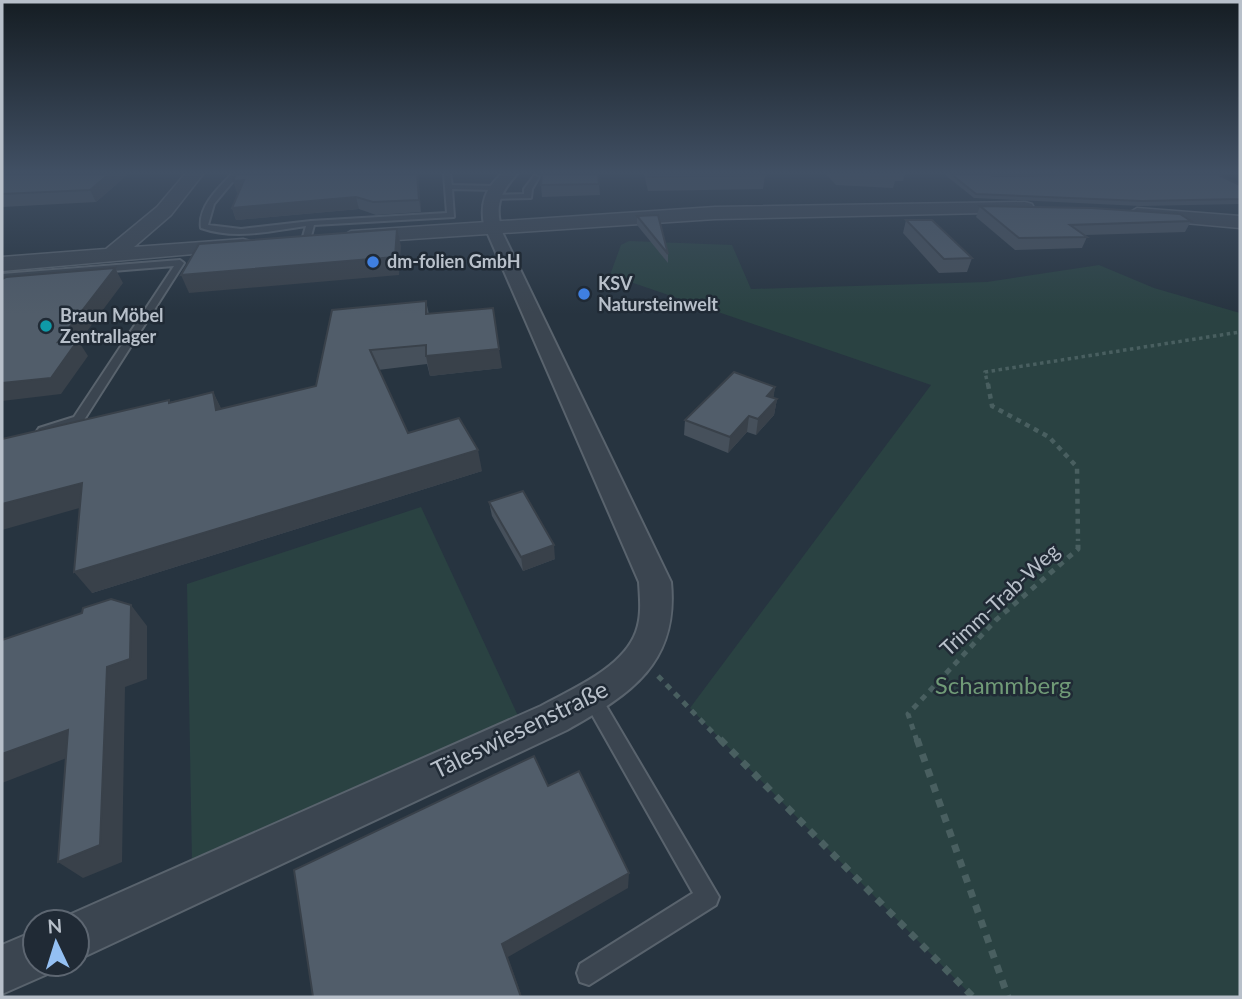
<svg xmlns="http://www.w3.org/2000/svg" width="1242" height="999" font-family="Lato,sans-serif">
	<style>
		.green { fill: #2a4242 }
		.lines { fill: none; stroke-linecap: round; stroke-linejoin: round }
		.service-casing { stroke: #59636d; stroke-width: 4 }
		.minor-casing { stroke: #59636d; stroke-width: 4 }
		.tertiary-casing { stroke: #59636d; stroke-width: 3 }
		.path-far3 { stroke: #495f60; stroke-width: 3.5; stroke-dasharray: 3.5 3.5; stroke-linecap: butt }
		.path-far2 { stroke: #495f60; stroke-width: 4.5; stroke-dasharray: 5 5; stroke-linecap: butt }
		.path-far1 { stroke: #495f60; stroke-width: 5; stroke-dasharray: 6 6; stroke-linecap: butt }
		.path { stroke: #495f60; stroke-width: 7; stroke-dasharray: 8 8; stroke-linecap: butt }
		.service { fill: #3b4550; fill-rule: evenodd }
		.minor { fill: #3b4550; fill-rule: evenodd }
		.tertiary { fill: #3b4550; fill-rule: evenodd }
		.wall { fill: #46505b }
		.shaded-wall { fill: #39414a }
		.building { fill: #515d6a; stroke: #39414a; stroke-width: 2 }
		.shop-dot { fill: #3f7fe0; stroke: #202a35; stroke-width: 2.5 }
		.culture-dot { fill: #0f9aa8; stroke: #202a35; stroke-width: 2.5 }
		.labels { text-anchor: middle; stroke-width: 5; stroke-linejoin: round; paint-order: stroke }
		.far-poi-label { font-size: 18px; font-weight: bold; fill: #b8c0ca; stroke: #202a35; text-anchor: start }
		.street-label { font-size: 21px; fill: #b8c0ca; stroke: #202a35 }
		.near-park-label { font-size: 24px; fill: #709a77; stroke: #202a35 }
		.near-street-label { font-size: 24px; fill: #b8c0ca; stroke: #202a35 }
	</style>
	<rect width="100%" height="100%" fill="#273440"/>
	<g class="green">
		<polygon points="629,241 732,245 751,289 987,282 1099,265 1154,288 1240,313 1240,997 973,997 690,708 931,385 610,275 621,245"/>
		<polygon points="421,507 519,718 192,862 187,584"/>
	</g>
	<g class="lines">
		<defs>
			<g id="service">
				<path d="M232 174H239L214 204 208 225 241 229 311 221 447 213 444 174H450L452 185 494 186 498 188 494 190 452 189 454 217 314 225 310 240 306 242 302 240 306 226C271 231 235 240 201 228 198 207 218 188 232 174Z"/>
				<polygon points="534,176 539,177 532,189 531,198 491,199 487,197 491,195 524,194 524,189"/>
				<polygon points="180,260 184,263 82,423 47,434 39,434 37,431 39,428 74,417 174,266 2,280 2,274"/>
				<polygon points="592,690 598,692 719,897 716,905 589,985 580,982 577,973 580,964 693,893 586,704 583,698 586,692"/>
			</g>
			<g id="minor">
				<path d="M502 174H517C499 194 494 207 503 234L671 582C679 663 631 694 567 730L77 960V922H59L60 919 541 706C572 689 623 668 636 632 642 616 640 599 639 582L484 225C480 204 485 188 502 174Z"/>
				<polygon points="35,931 35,964 55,964 52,972 2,994 2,945"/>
			</g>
			<g id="tertiary">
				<polygon points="185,174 203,174 171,215 134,247 243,239 250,241 254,245 250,249 2,271 2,257 106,249 157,207"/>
				<polygon points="1025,202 1032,204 1034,208 1032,212 715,219 351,243 341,237 351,231 715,207"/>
				<polygon points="1137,208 1240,216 1240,228 1130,218 1127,214"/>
			</g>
		</defs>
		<use href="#service" class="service-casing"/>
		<use href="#minor" class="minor-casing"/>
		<use href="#tertiary" class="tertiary-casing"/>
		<polyline class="path-far3" points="988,386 985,372 1240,332"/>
		<polyline class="path-far2" points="988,384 992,406 1049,437 1077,467 1078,541"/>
		<g class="path-far1">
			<polyline points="658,676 721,741"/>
			<polyline points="917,741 908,714 996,620 1078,549 1078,539"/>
		</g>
		<g class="path">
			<polyline points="720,739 973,997"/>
			<polyline points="917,739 1008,997"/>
		</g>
		<use href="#service" class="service"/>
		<use href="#minor" class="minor"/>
		<use href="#tertiary" class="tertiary"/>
	</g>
	<g class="wall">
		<polygon points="2,174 128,174 96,202 2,207"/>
		<polygon points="418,174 421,212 376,215 359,209 236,220 232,208 239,193 237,193"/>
		<polygon points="644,174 764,174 765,175 763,189 648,191"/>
		<polygon points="826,174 905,174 903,181 895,181 893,188 836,185"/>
		<polygon points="944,174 988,174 993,176 1056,175 1055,174 1217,174 1240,185 1240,204 1140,206 974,198"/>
		<polygon points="599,184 600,195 542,197 541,185"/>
		<polygon points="980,206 1191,221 1185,232 1085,235 1087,237 1082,248 1015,250 976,217"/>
		<polygon points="637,216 668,254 668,263 637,225"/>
		<polygon points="906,220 972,258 967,272 939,273 903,233"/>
		<polygon points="426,301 429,314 502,368 430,376 427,364 378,370 408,433 482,471 92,593 80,508 170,402 213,392 221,409 316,386"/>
		<polygon points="775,387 773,398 777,399 774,415 756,435 747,432 728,453 684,435 685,420"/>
		<polygon points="489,502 555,559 523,571 492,516"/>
	</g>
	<g class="shaded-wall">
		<polygon points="109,174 128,174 96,202 90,190"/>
		<polygon points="417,174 418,174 421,212 419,200"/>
		<polygon points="244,180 248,192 237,193 233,181"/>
		<polygon points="356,197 359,209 236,220 232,208"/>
		<polygon points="397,229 401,246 399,275 189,293 181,275"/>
		<polygon points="115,268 123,283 79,342 88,356 61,394 2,401 2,383 58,342"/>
		<polygon points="499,349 502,368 430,376 426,356"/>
		<polygon points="775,387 773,402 767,396"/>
		<polygon points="213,392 223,412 216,410"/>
		<polygon points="777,399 774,415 756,435 758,419"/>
		<polygon points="749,416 747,432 728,453 730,437"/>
		<polygon points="478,450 482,471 92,593 74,572"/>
		<polygon points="82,483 97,503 2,530 2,504"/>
		<polygon points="554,545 555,559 523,571 521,557"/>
		<polygon points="131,605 147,626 147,679 125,687 122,862 83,878 58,862 107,667"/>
		<polygon points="68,730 90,749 2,783 2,754"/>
		<polygon points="629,873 628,888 508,957 522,997 521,997 502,944"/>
	</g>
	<g class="building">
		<polygon points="2,174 109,174 90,190 2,194"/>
		<polygon points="236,174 417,174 419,200 373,202 356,197 232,208 244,180 233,181"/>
		<polygon points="542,174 598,174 599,184 541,185"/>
		<polygon points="648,174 764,174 765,175 648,177"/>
		<polygon points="951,174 988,174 993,176 1065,175 1064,174 1217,174 1240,185 1240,199 1142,201 976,194"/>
		<polygon points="980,206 1092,208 1180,214 1191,221 1070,225 1087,237 1019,238"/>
		<polygon points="658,215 668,254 637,216"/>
		<polygon points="906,220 932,220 972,258 944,259"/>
		<polygon points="397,229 395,257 181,275 199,244"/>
		<polygon points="115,268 58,342 78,340 51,378 2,383 2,279 6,277"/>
		<polygon points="426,301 426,314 493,308 499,349 426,356 426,345 370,350 408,433 459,418 478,450 74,572 82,483 2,504 2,439 169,400 169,403 213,392 216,410 316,386 332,310"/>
		<polygon points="734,372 775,387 767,396 777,399 758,419 749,416 730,437 685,420"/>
		<polygon points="523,491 554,545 521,557 489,502"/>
		<polygon points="111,599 131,605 130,659 107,667 100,845 58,862 68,730 2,754 2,640 82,613 83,608"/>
		<polygon points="534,756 548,786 579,771 629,873 502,944 521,997 313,997 294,870"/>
	</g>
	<linearGradient id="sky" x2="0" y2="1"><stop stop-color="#151d23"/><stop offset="0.55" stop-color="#415064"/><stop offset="1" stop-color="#415064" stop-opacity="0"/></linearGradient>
	<rect width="1242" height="314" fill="url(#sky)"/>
	<g class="shop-dot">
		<circle cx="373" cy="262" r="7"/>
		<circle cx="584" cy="294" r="7"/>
	</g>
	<circle class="culture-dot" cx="46" cy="326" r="7"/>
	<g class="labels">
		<g class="far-poi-label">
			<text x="387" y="268">dm-folien GmbH</text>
			<text x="598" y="290">KSV<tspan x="598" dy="21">Natursteinwelt</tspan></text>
			<text x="60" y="322">Braun Möbel<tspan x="60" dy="21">Zentrallager</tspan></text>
		</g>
		<g class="street-label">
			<text transform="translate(1000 600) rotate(-43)" y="7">Trimm-Trab-Weg</text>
		</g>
		<g class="near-park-label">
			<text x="1003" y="694">Schammberg</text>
		</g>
		<g class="near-street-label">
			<text transform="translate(520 730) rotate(-26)" y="8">Täleswiesenstraße</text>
		</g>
	</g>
	<rect width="1242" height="999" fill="none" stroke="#b8c0ca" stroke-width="7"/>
	<g transform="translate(56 943) rotate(356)"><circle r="33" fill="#202a35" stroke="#5d6671" stroke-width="2"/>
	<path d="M0-5L12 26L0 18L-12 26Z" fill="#94c0f3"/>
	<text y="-10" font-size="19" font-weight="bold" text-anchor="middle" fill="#b8c0ca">N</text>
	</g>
</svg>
